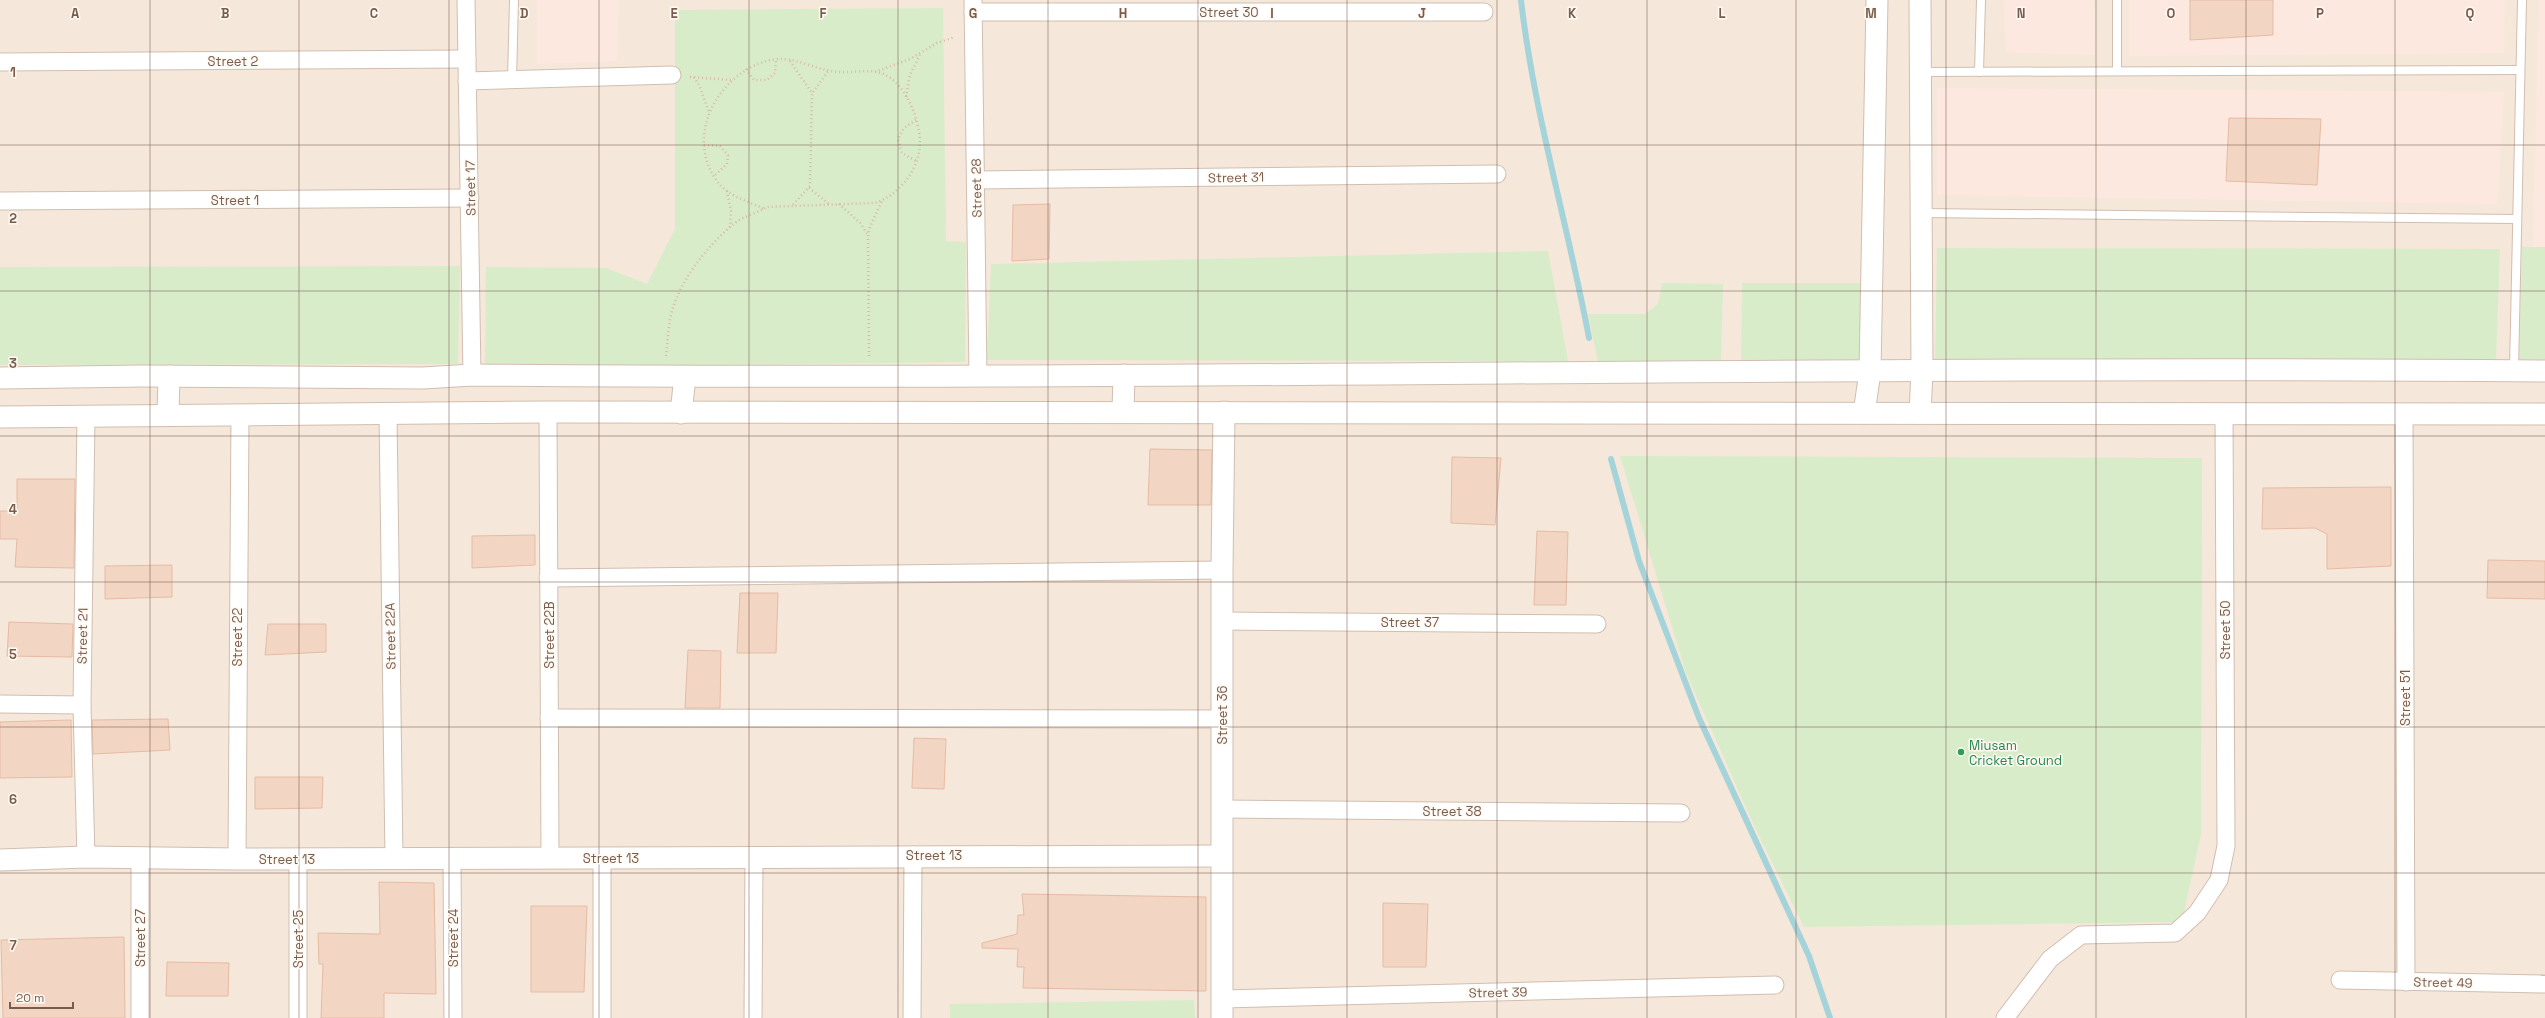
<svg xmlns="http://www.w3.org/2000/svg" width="2545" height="1018" font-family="'Space Grotesk',sans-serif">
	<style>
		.residential { fill: #f5e8da }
		.commercial { fill: #fde8e0 }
		.green { fill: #d8ecc9 }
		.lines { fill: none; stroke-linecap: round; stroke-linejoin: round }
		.stream { stroke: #a5d3da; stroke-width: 6 }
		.building { fill: #f3d5c3; stroke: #e6bba3 }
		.service-casing { stroke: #d1beb0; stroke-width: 10 }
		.minor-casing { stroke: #d1beb0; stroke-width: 19 }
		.tertiary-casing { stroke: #d1beb0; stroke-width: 23 }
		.path { stroke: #d9b8a5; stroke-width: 2.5; stroke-dasharray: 1 3; stroke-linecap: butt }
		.service { stroke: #fff; stroke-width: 8 }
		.minor { stroke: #fff; stroke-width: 17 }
		.tertiary { stroke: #fff; stroke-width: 21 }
		.grid { fill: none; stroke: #7a5c4d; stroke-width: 1; stroke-opacity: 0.55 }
		.leisure-dot { fill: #2e9e5b; stroke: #fffaf3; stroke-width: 1.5 }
		.labels { text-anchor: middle; stroke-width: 3; stroke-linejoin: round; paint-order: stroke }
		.street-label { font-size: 13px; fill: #7a5c4d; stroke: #fffaf3 }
		.leisure-label { font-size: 13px; fill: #27864d; stroke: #fffaf3; text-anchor: start }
		.grid-label { font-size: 13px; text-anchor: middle; font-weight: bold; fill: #7a5c4d; stroke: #fffaf3; stroke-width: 3; stroke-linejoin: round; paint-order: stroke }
	</style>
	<rect width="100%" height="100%" fill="#fdf6ec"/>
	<rect class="residential" x="0" y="0" width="2545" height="1018"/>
	<g class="commercial">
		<polygon points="537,0 618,0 617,61 537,64"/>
		<polygon points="2004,0 2094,0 2095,55 2006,52"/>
		<polygon points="2129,0 2505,0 2504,53 2129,56"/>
		<polygon points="2539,0 2545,0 2545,247 2533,247"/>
		<polygon points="1937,88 2504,92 2497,204 1937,195"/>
	</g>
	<g class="green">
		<polygon points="943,8 946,241 966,242 965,362 485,368 486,267 606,268 647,284 675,229 675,10"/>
		<polygon points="2522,247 2545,247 2545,361 2519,361"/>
		<polygon points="1937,248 2500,249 2496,361 1935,362"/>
		<polygon points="1548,251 1568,361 987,360 991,264"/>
		<polygon points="460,266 458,364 0,365 0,267"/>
		<polygon points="1662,283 1723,284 1721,362 1598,362 1588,314 1645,314 1658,304"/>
		<polygon points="1742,283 1862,283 1860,362 1741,362"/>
		<polygon points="1620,456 2202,458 2201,834 2182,922 1804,927 1756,830 1686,673"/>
		<polygon points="1194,1000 1195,1018 950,1018 950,1004"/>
	</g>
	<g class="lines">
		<g class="stream">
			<path d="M1521 0C1534 114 1568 225 1589 338"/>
			<polyline points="1611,459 1639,561 1699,718 1809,956 1830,1018"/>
		</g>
	</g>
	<g class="building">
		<polygon points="2190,0 2273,0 2273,35 2190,40"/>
		<polygon points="2229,118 2321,119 2317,185 2226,181"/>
		<polygon points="1050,204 1049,259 1012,261 1013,205"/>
		<polygon points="1150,449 1212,450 1211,505 1148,505"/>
		<polygon points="1452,457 1501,458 1495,525 1451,523"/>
		<polygon points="17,479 75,479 74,568 15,567 17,539 0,539 0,511 17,511"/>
		<polygon points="2391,487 2391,566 2327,569 2327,534 2315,528 2262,529 2263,488"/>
		<polygon points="1537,531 1568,532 1566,605 1534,605"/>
		<polygon points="535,535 535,565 472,568 472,536"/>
		<polygon points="2488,560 2545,561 2545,599 2487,598"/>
		<polygon points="172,565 172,597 105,599 105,566"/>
		<polygon points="740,593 778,593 776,653 737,653"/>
		<polygon points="9,622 73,624 72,657 7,656"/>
		<polygon points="268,624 326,624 326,652 265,655"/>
		<polygon points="688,650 721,651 720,708 685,708"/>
		<polygon points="168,719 170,750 93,754 92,720"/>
		<polygon points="71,720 72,777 0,778 0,722"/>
		<polygon points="914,738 946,739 944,789 912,788"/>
		<polygon points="255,777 323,777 322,808 255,809"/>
		<polygon points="379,882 434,883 436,994 384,993 384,1018 321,1018 323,964 319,964 318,933 380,934"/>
		<polygon points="1022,894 1206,897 1206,991 1023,988 1024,967 1017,967 1018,949 982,948 982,943 1017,934 1018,915 1024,915"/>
		<polygon points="1383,903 1428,904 1426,967 1383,967"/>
		<polygon points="531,906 587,906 584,992 531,992"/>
		<polygon points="124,937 125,1018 3,1018 1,940"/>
		<polygon points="167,962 229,963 228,996 166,996"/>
	</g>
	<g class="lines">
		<defs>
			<g id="service">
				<polyline points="2117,71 2117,0"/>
				<polyline points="1921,72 2520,70"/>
				<polyline points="1979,72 1981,0"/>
				<polyline points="512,80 514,0"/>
				<polyline points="1921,213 2517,219"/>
				<polyline points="2514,370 2522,0"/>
			</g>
			<g id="minor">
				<polyline points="466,0 472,375"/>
				<polyline points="973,0 978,377"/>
				<polyline points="973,12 1484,12"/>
				<polyline points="0,62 467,59"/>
				<polyline points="467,81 672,75"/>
				<polyline points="976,180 1497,174"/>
				<polyline points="0,201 470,198"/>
				<polyline points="548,412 550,858"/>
				<polyline points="388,414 394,859"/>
				<polyline points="2404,414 2406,982"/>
				<polyline points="548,578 1222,570"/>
				<polyline points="1222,621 1597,624"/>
				<polyline points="0,704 82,705"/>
				<polyline points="549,718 1222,719"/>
				<polyline points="1223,809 1681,813"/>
				<polyline points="86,857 82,705 86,416"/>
				<polyline points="602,858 602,1018"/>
				<polyline points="237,859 240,415"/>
				<polyline points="452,859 453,1018"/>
				<polyline points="2340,980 2545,984"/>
				<polyline points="1222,999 1775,985"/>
				<polyline points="140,1018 140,858"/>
				<polyline points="298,1018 298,859"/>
				<polyline points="753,1018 754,857"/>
				<polyline points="912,1018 913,855"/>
				<polyline points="2005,1018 2050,959 2081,935 2175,933 2197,913 2219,880 2226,846 2224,413"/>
			</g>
			<g id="tertiary">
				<path d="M0 378 142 376 423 378 472 375C1163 381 1854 365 2545 371"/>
				<polyline points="1123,412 1124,375"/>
				<polyline points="681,413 685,377"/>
				<polyline points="1864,413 1870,372 1877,0"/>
				<polyline points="1920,413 1922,372 1920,0"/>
				<polyline points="168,415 169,376"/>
				<polyline points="0,417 548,412 2545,414"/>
				<polyline points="0,860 86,857 237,859 1221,856"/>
				<polyline points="1222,1018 1222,570 1224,412"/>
			</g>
		</defs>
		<use href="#service" class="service-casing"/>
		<use href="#minor" class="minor-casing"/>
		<use href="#tertiary" class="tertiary-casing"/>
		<g class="path">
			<polyline points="790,61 812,93 810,186 792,206"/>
			<polyline points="746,69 754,80 767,80 775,73 776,60"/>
			<polyline points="875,72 910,59 937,43 955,37"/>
			<polyline points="690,77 731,80"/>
			<polyline points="694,77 700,87 709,112"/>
			<polyline points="813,92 829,70"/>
			<polyline points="906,97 910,75 920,55"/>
			<polyline points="916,120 904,128 898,139 902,153 916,161"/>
			<polyline points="704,145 720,146 728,155 727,164 714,176"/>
			<polyline points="809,188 829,204"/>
			<polyline points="727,191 731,211 730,228"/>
			<polyline points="839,204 860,223 868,235"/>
			<path d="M666 356C668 341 668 325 672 311 681 279 707 247 731 226 740 218 753 214 764 209L766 207 875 203C899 195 919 170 920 144 920 120 906 82 881 73 869 69 852 73 839 72 817 71 794 55 771 60 720 71 683 135 717 181 727 196 748 201 764 209"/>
			<polyline points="869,356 868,238 869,229 882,201"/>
		</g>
		<use href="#service" class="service"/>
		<use href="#minor" class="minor"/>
		<use href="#tertiary" class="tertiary"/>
	</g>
	<path class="grid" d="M150 0V1018M299 0V1018M449 0V1018M599 0V1018M749 0V1018M898 0V1018M1048 0V1018M1198 0V1018M1347 0V1018M1497 0V1018M1647 0V1018M1796 0V1018M1946 0V1018M2096 0V1018M2246 0V1018M2395 0V1018M0 145H2545M0 291H2545M0 436H2545M0 582H2545M0 727H2545M0 873H2545"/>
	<circle class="leisure-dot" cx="1961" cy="752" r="4"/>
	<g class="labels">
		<g class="street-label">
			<text x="1229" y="17">Street 30</text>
			<text x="233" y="66">Street 2</text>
			<text transform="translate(1236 177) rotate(-1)" y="5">Street 31</text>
			<text transform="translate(470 188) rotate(-91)" y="5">Street 17</text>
			<text transform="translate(976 188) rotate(-91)" y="5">Street 28</text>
			<text x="235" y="205">Street 1</text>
			<text x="1410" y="627">Street 37</text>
			<text transform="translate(2225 630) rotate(-90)" y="5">Street 50</text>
			<text transform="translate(549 635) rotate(-90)" y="5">Street 22B</text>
			<text transform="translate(82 636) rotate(-89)" y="5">Street 21</text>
			<text transform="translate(390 636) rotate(-91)" y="5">Street 22A</text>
			<text transform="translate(237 637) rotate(-90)" y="5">Street 22</text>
			<text transform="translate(2405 698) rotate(-90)" y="5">Street 51</text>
			<text transform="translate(1222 715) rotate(-90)" y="5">Street 36</text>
			<text x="1452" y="816">Street 38</text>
			<text x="934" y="860">Street 13</text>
			<text x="611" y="863">Street 13</text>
			<text x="287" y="864">Street 13</text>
			<text transform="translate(140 938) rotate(-90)" y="5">Street 27</text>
			<text transform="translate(453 938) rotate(-90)" y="5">Street 24</text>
			<text transform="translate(298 939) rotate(-90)" y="5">Street 25</text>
			<text transform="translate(2443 982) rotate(1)" y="5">Street 49</text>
			<text transform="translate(1498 992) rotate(-1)" y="5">Street 39</text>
		</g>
		<g class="leisure-label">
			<text x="1969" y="750">Miusam<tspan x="1969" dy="15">Cricket Ground</tspan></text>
		</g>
	</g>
	<g class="grid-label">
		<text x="75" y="18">A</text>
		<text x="225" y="18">B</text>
		<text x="374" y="18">C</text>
		<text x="524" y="18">D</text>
		<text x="674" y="18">E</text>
		<text x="823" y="18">F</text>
		<text x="973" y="18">G</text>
		<text x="1123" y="18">H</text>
		<text x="1272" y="18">I</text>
		<text x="1422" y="18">J</text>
		<text x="1572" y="18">K</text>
		<text x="1722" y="18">L</text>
		<text x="1871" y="18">M</text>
		<text x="2021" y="18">N</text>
		<text x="2171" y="18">O</text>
		<text x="2320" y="18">P</text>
		<text x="2470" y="18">Q</text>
		<text x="13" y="77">1</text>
		<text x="13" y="223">2</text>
		<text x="13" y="368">3</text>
		<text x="13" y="514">4</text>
		<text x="13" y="659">5</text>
		<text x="13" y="804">6</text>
		<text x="13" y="950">7</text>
	</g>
	<path d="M10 1002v6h63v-6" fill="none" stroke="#7a5c4d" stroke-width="2"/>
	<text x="16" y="1002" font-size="12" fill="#7a5c4d" stroke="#fffaf3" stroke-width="3" paint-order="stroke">20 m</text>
</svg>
